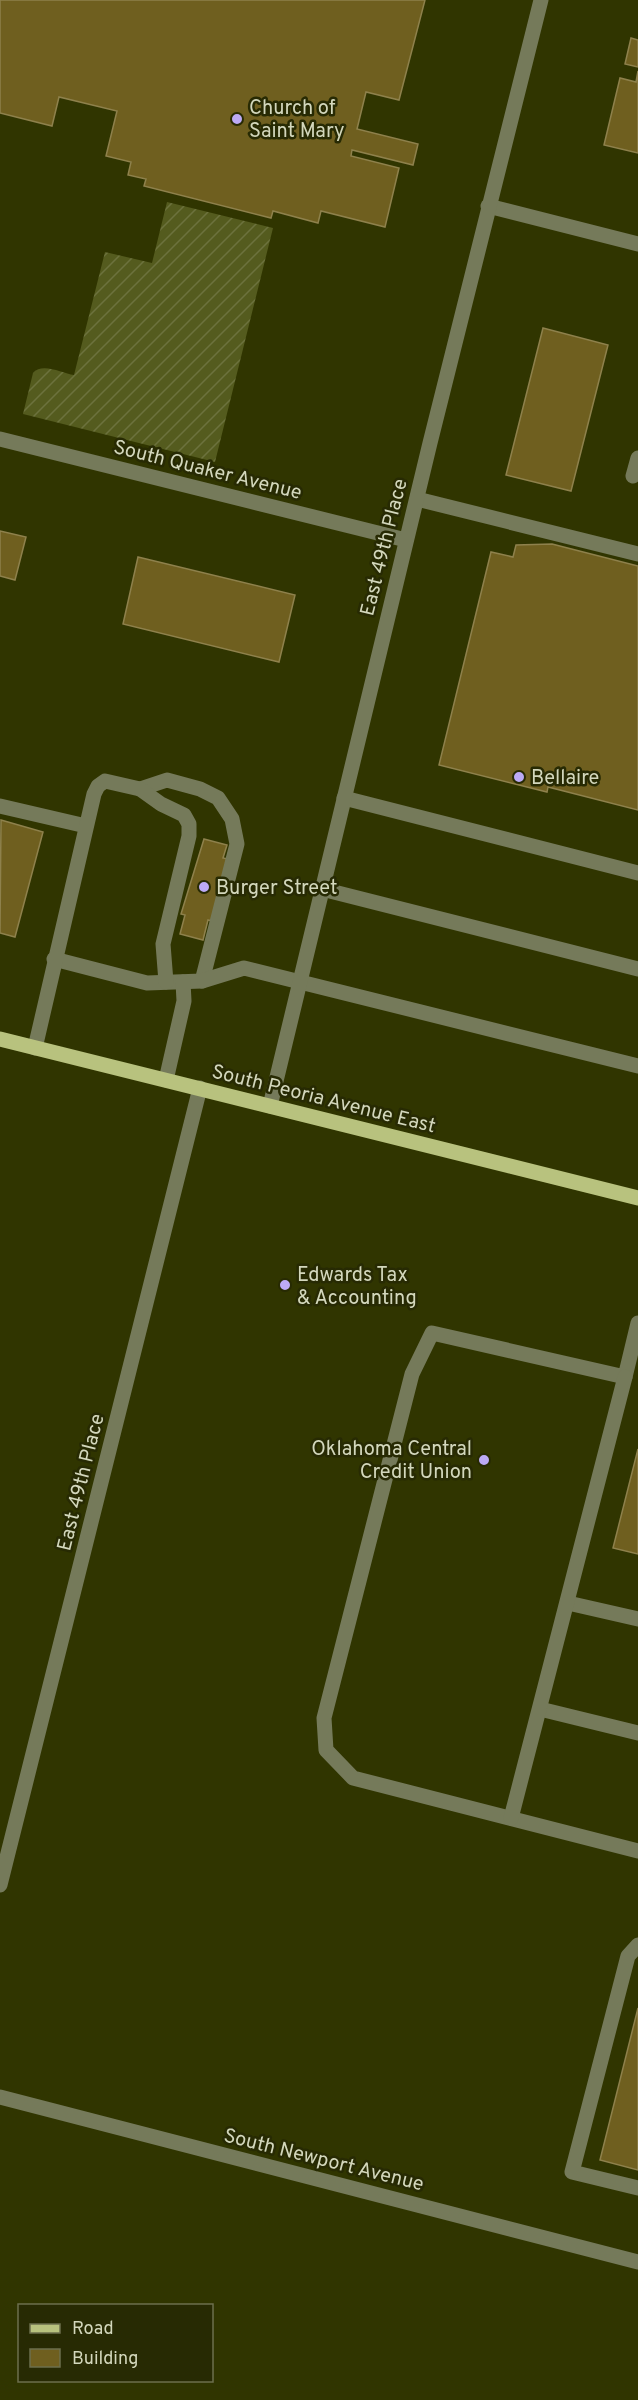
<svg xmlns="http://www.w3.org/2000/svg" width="638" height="2400" font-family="Overpass,sans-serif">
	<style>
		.garden { fill: url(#garden-furrows) }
		.building { fill: #6f5f1f; stroke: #8e814c; stroke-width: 1.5 }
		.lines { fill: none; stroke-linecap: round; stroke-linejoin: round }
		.minor { stroke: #757a5a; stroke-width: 15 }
		.major { stroke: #b8c27e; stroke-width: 15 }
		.poi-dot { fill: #bcaaf5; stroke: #272a03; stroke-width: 2 }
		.labels { text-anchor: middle; stroke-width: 5; stroke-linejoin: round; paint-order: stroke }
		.poi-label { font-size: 20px; fill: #d3d7bc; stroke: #272a03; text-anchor: start }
		.street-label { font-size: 20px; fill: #d3d7bc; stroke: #272a03 }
	</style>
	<defs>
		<pattern id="garden-furrows" width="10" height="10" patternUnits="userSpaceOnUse" patternTransform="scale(1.5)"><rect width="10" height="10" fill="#545b1e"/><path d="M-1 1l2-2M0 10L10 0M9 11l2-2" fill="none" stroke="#6c723d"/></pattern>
	</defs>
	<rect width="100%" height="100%" fill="#303500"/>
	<path class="garden" d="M167 202 273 228 215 462 23 414 33 373C42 362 62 373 74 375L105 252 152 263Z"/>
	<g class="building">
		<polygon points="0,0 425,0 399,100 366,92 357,129 418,144 413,165 352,150 351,156 399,168 385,227 321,211 318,223 273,211 271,218 144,186 146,179 128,175 131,162 106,156 117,111 59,97 52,126 0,113"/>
		<polygon points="631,38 638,40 638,67 625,64"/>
		<polygon points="638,71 638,153 604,145 620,78 636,82"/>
		<polygon points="543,328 608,345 571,491 506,475"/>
		<polygon points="0,531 26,537 15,580 0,576"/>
		<polygon points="552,544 638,566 638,810 548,787 547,792 439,765 491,552 513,557 516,545"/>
		<polygon points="138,557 295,595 279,662 123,624"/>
		<polygon points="1,820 43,832 15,937 0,933"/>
		<polygon points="204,839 227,845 223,858 228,859 212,921 208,920 203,940 180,934 185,915 181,914"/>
		<polygon points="638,1449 638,1554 613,1548"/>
		<polygon points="638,2008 638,2170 600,2160"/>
	</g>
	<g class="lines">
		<g class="minor">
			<polyline points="488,206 638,244"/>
			<polyline points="0,439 406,540"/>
			<polyline points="633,476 638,458"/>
			<polyline points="417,499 638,554"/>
			<polyline points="140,789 167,780 200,789 218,798 232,819 237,844 202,981"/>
			<polyline points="344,798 638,873"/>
			<polyline points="0,806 86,826"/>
			<polyline points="322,889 638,969"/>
			<polyline points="54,959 147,983 202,981 244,968 638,1066"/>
			<polyline points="35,1048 94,794 98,786 105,781 140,789 161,804 184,815 189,824 189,836 163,944 166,982"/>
			<polyline points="166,1080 184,1001 183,982"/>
			<polyline points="270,1106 430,443 541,0"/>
			<polyline points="638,1323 625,1377 432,1333 412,1374 324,1718 326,1750 353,1778 638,1851"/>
			<polyline points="568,1603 638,1619"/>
			<polyline points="540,1709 638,1733"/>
			<polyline points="511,1818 625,1377"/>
			<polyline points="0,1885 200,1088"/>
			<polyline points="638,1945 628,1956 572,2172 638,2188"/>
			<polyline points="0,2097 638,2262"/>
		</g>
		<polyline class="major" points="0,1039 638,1198"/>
	</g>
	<g class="poi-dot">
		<circle cx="237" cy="119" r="6"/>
		<circle cx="519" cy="777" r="6"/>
		<circle cx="204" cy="887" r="6"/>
		<circle cx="285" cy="1285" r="6"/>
		<circle cx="484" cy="1460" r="6"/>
	</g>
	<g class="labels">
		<g class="poi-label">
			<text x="249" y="114">Church of<tspan x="249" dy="23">Saint Mary</tspan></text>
			<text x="531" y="784">Bellaire</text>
			<text x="216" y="894">Burger Street</text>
			<text x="297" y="1281">Edwards Tax<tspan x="297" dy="23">&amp; Accounting</tspan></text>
			<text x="472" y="1455" text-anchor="end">Oklahoma Central<tspan x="472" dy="23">Credit Union</tspan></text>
		</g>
		<g class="street-label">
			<text transform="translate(208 469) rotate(14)" y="7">South Quaker Avenue</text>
			<text transform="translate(383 547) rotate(-76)" y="7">East 49th Place</text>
			<text transform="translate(324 1098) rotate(14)" y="7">South Peoria Avenue East</text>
			<text transform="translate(80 1482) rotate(-76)" y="7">East 49th Place</text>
			<text transform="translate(324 2159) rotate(14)" y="7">South Newport Avenue</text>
		</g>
	</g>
	<rect x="18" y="2304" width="195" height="78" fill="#272a03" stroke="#6c6f4d" stroke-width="1.5"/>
	<rect x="30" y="2324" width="30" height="9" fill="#b8c27e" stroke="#6c6f4d" stroke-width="1.5"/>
	<text x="72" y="2334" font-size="18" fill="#d3d7bc">Road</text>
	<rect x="30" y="2349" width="30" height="18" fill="#6f5f1f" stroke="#6c6f4d" stroke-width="1.5"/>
	<text x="72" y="2364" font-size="18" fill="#d3d7bc">Building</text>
</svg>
